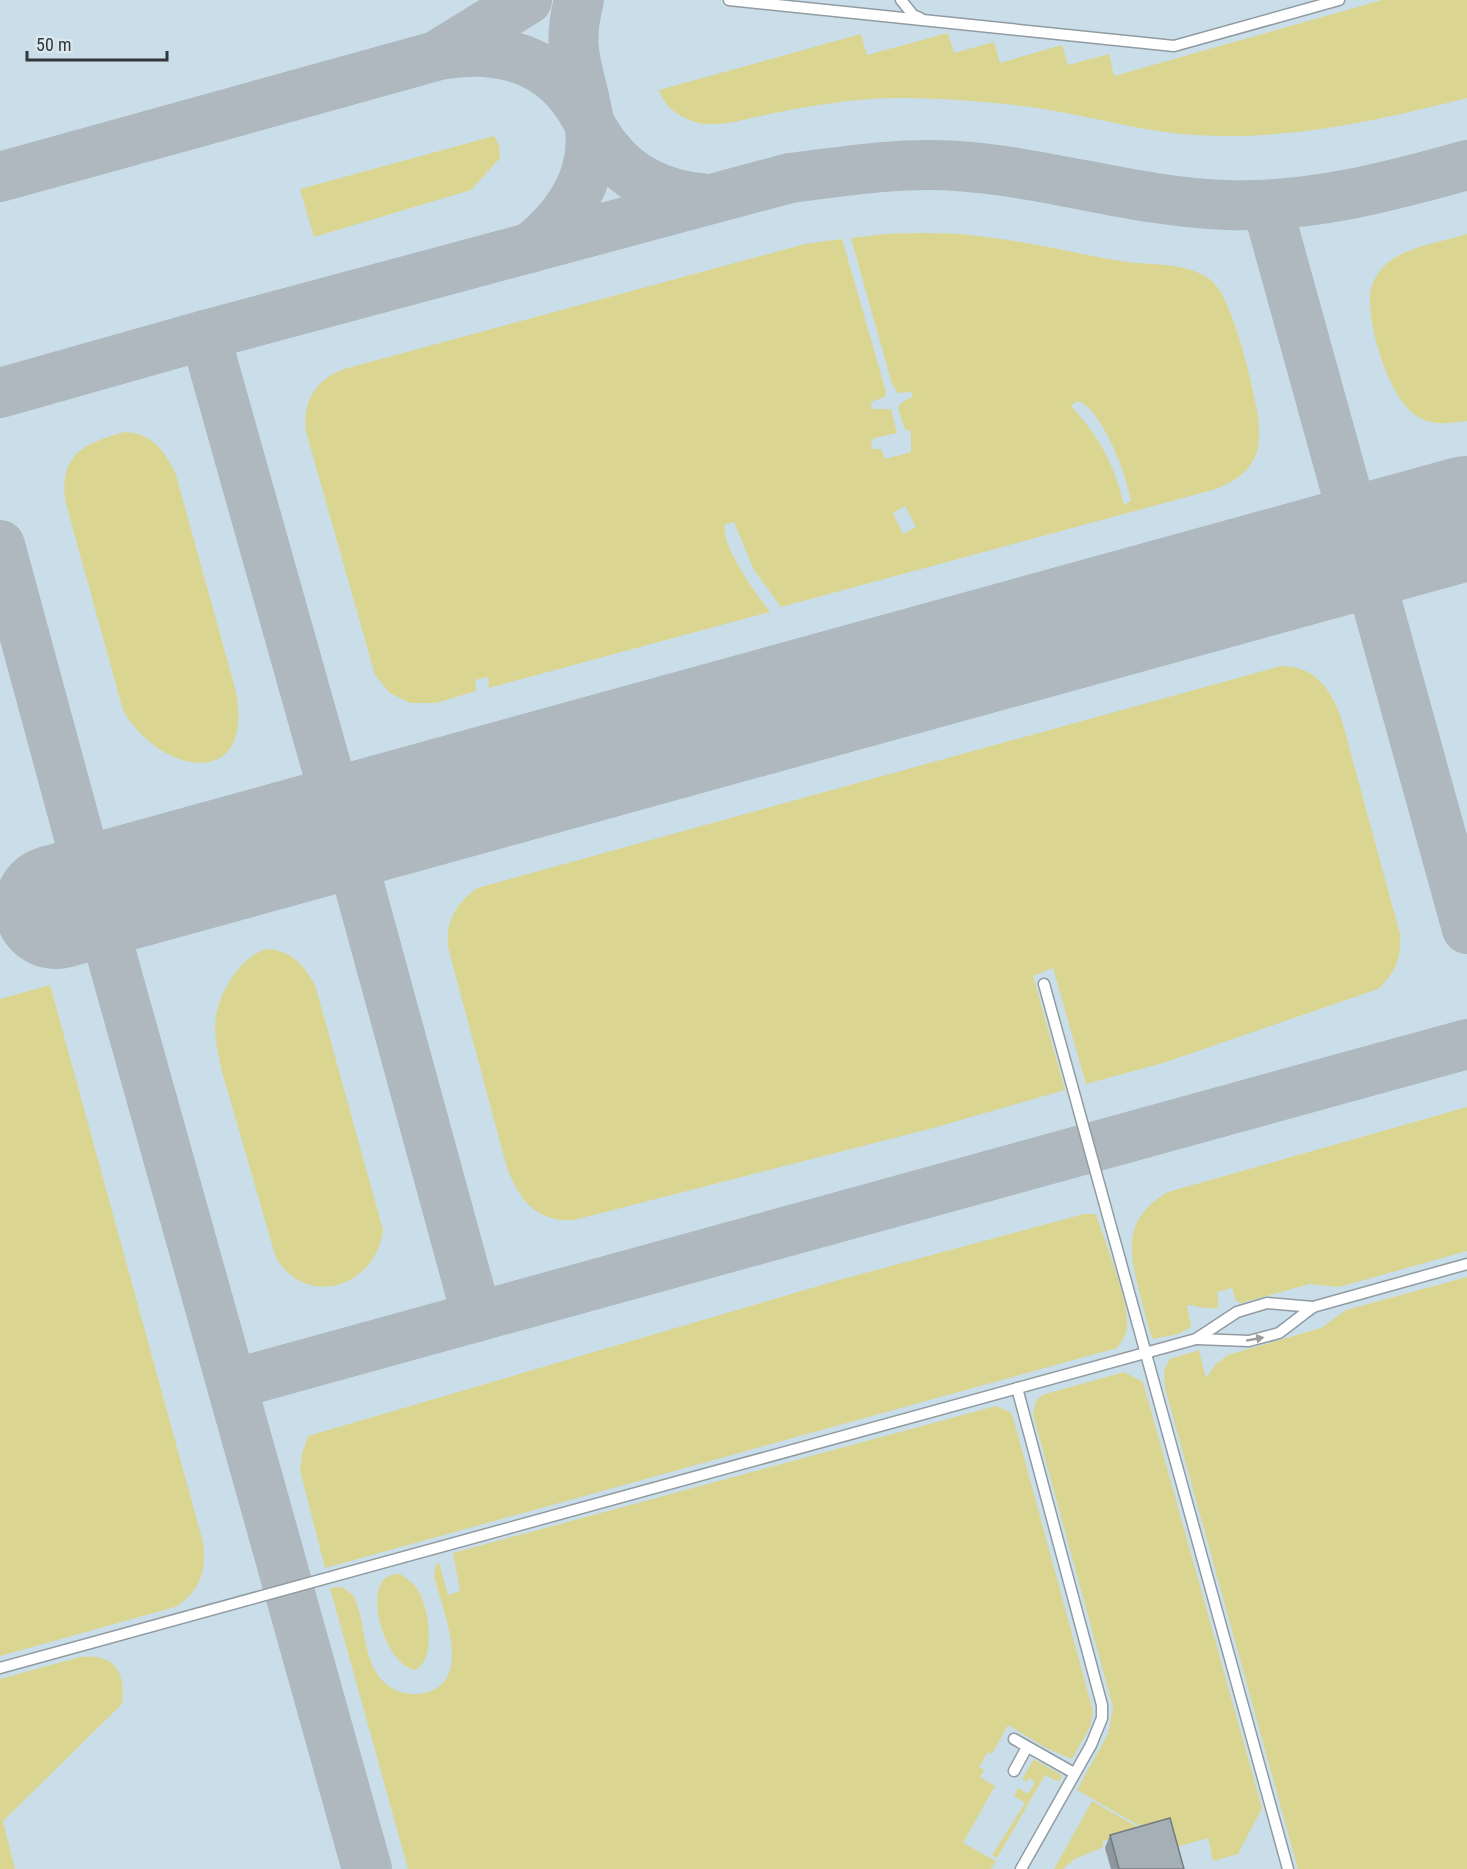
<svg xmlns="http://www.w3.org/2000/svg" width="1467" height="1869" font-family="'Roboto Condensed',sans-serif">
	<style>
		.built { fill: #cadee9 }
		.green { fill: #dad692; fill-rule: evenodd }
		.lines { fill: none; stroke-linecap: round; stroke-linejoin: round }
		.taxiway { stroke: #aeb8be; stroke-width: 50 }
		.runway { stroke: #aeb8be; stroke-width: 124 }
		.service-casing { stroke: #909ba2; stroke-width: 13 }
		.service { stroke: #fff; stroke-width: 10 }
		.wall { fill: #8d979d }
		.building { fill: #a4b0b6; stroke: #737b7f; stroke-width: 1.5 }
		.oneway { fill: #999b9c }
	</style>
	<rect width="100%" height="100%" fill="#dce8ef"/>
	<rect class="built" x="0" y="0" width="1467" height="1869"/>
	<g class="green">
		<path d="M1382 0H1467V98C1376 121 1288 141 1194 135 1146 132 1102 119 1055 111 1001 102 947 98 892 98 853 99 813 105 775 113 752 117 727 126 704 124 684 121 665 109 659 90L861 34 867 55 948 33 954 53 994 42 1000 63 1062 45 1068 65 1109 54 1114 76Z"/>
		<polygon points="494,136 499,145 500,158 471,190 314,237 300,189"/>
		<path d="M886 234C917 233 947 232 977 236 1026 241 1073 253 1121 261 1149 266 1190 261 1213 282 1233 301 1252 382 1257 410 1264 451 1256 473 1216 489L781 607 754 570 734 522 725 524C720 545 757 595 770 612L489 688 488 677 475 680 476 691 436 703H410L390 693 375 675 306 432C302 402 315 380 344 369L805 244 842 239 886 392 885 397 871 402 872 409H891L897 433 874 438 871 442 872 449H881L885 459 911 452V431L905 429 898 408 901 403 913 396 911 392 898 393 892 384 851 238ZM1077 401C1101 406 1128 478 1131 501L1125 504 1123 502C1114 463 1098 435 1071 406ZM905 506 916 527 903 534 893 513Z"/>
		<path d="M1467 234V421C1450 423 1433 426 1418 417 1390 400 1370 333 1370 301 1369 290 1373 280 1380 271 1398 247 1439 243 1467 234Z"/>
		<path d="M125 432C152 433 166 452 176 475L235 688C258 792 160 776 123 710L66 504C57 455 84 443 125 432Z"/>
		<path d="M1281 666C1315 666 1330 688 1341 717L1400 934C1402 957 1396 973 1378 989L1163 1063 1086 1084 1053 968 1033 976 1065 1090 933 1128 574 1220C534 1223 516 1196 505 1161L448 947C446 920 456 904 477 888Z"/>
		<path d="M267 949C291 950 307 967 316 988L383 1230C376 1286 308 1310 276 1258L222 1072C219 1057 215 1042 215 1026 216 997 238 957 267 949Z"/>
		<path d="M50 985 203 1542C207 1570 200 1592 175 1607L0 1656V999Z"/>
		<path d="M1467 1107V1251L1339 1287 1310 1284 1241 1303 1236 1301 1232 1288 1217 1292 1219 1307C1203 1311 1194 1303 1187 1306L1191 1327 1178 1334 1153 1339C1147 1326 1145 1311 1141 1298 1129 1254 1121 1219 1168 1192Z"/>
		<path d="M1084 1214H1096C1105 1242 1126 1294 1127 1322 1128 1331 1123 1341 1117 1348L325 1568 300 1470 302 1454 308 1436 839 1280Z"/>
		<polygon points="1467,1277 1467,1869 1298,1869 1165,1388 1164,1370 1170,1359 1199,1350 1206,1378 1216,1364 1228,1355 1321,1328 1346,1310"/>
		<polygon points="1124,1372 1143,1382 1262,1808 1238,1854 1213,1861 1208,1838 1176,1847 1077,1790 1108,1734 1113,1707 1033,1414 1036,1401 1042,1395"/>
		<path d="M996 1406 1010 1412 1013 1417 1093 1711 1090 1727 1072 1759 1048 1749 1008 1725 992 1754 988 1752 979 1767 984 1770 980 1777 995 1786 963 1843 996 1861 991 1869H408L330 1588 342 1587 353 1595C366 1620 362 1655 380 1678 389 1689 403 1695 417 1694 478 1689 442 1610 434 1576L435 1567 439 1562 448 1595 460 1591 453 1553Z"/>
		<path d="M400 1574C405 1577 412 1582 415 1586 429 1602 438 1661 415 1670 382 1664 357 1570 400 1574Z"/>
		<path d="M80 1657C115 1653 126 1672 122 1704L3 1821 15 1869H0V1679Z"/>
		<polygon points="1034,1759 1061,1775 1061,1780 1056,1781 1045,1775 997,1858 992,1855 1025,1803 1014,1796 1018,1788 1028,1794 1035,1782 1029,1778 1027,1782 1022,1779"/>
		<polygon points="1092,1801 1143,1830 1103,1841 1103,1847 1075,1859 1063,1869 1054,1869"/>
	</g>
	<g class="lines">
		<g class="taxiway">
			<path d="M439 55C488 46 539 54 572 96 586 113 593 134 607 150 632 182 667 196 707 199"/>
			<polyline points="0,177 436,56 527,0"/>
			<polyline points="1267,205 1467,929"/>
			<path d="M530 248C570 216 598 174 589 122 581 71 565 54 579 0"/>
			<polyline points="205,335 343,826 477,1317"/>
			<path d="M0 393 205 335 790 178C846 171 901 162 957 166 1048 172 1135 202 1226 205 1309 208 1388 187 1467 165"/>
			<polyline points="0,545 95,896 367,1869"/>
			<polyline points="233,1384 1467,1044"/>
		</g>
		<polyline class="runway" points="56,907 1467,518"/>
		<defs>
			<g id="service">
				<polyline points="729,0 1174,46 1339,0"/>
				<polyline points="901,0 913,15 920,18"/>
				<polyline points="1044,984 1288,1869"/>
				<polyline points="1197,1339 1249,1341 1279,1333 1313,1307"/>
				<polyline points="1017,1388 1102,1705 1102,1718 1091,1745 1021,1869"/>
				<polyline points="0,1668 1196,1339 1237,1312 1267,1303 1313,1307 1467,1264"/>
				<polyline points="1014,1739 1074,1773"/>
				<polyline points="1014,1771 1027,1747"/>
			</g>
		</defs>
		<use href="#service" class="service-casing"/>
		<use href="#service" class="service"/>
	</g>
	<polygon class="wall" points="1110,1835 1184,1869 1111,1869 1105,1848"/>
	<polygon class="building" points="1170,1818 1184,1869 1119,1869 1110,1835"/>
	<defs><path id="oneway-solid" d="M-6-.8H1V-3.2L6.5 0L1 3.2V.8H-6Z" transform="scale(1.5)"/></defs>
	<use class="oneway" href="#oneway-solid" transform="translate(1255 1339) rotate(-10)"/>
	<path d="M27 51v9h140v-9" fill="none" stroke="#33373a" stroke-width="3"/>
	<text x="36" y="51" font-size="18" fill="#33373a" stroke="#dce8ef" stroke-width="4.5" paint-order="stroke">50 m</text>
</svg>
